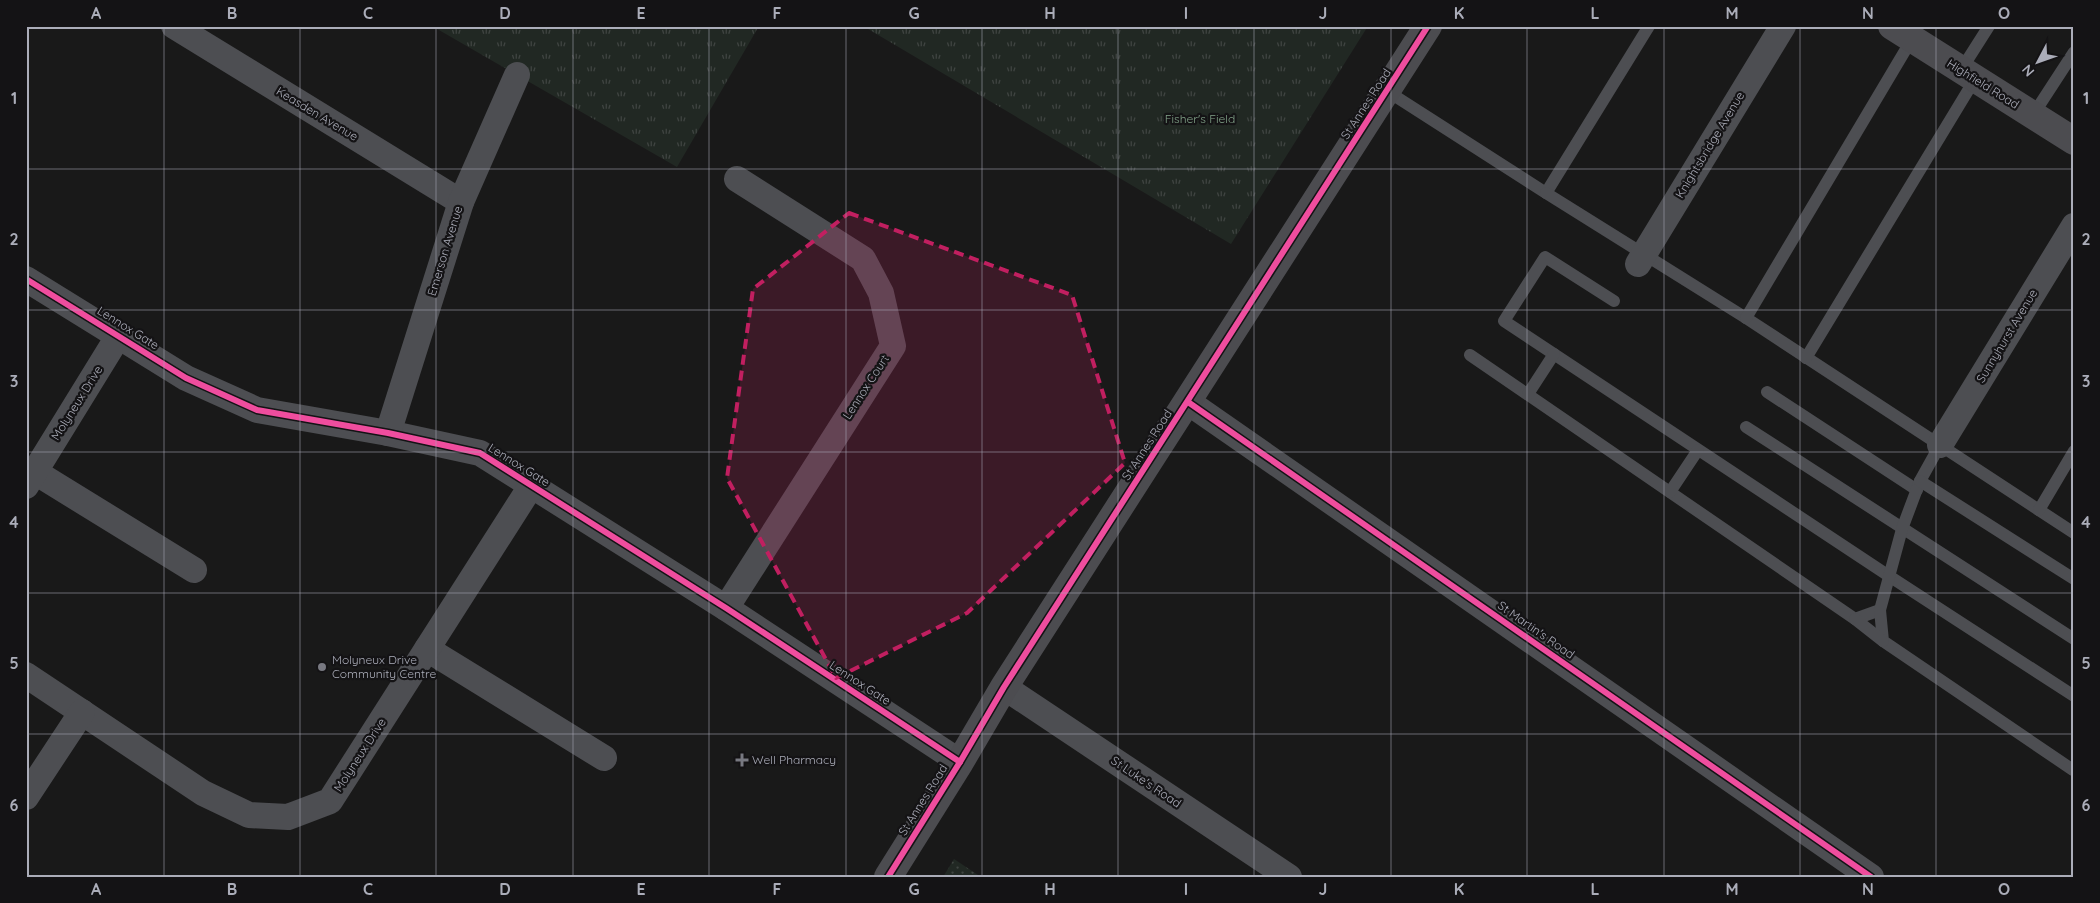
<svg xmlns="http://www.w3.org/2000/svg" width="2100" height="903" font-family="Quicksand,sans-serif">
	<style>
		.grass { fill: url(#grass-dots) }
		.park { fill: url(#park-tufts) }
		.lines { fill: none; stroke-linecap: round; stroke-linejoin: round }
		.lane { stroke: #4d4e52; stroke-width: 12 }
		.street { stroke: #4d4e52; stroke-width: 26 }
		.secondary { stroke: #4c4c50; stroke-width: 28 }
		.cycleway-casing { stroke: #141315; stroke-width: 9 }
		.cycleway { stroke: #ef4d9e; stroke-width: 6 }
		.marked { fill: #c11f60; fill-opacity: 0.2; stroke: #c11f60; stroke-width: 4; stroke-dasharray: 10 6; stroke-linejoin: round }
		.grid { fill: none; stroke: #abadb9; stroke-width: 1; stroke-opacity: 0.55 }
		.poi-dot { fill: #787981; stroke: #141315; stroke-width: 2 }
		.labels { text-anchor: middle; stroke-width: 4.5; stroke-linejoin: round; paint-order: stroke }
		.street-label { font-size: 12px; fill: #abadb9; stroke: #141315 }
		.park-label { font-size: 12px; fill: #83a48a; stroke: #141315 }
		.poi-label { font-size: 12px; fill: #abadb9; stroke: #141315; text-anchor: start }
		.neatline { fill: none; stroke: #abadb9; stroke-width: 2 }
		.grid-label { font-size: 16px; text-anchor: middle; font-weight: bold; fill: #abadb9 }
	</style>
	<defs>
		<pattern id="grass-dots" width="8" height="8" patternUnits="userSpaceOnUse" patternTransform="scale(1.25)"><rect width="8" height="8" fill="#212823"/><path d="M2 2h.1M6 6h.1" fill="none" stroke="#3f4441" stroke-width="1.8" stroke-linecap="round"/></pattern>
		<pattern id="park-tufts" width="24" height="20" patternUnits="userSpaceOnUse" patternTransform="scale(1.25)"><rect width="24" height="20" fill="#212823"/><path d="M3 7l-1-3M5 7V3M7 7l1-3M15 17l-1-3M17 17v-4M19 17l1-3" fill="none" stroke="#3f4441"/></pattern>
	</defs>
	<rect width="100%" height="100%" fill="#191919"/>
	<polygon class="grass" points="954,859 981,877 943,877"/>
	<g class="park">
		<polygon points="432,26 759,26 677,167"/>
		<polygon points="863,26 1368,26 1231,244"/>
	</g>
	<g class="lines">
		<g class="lane">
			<polyline points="1961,70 1989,26"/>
			<polyline points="1387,91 1546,193 1649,26"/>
			<polyline points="2033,115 2074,52"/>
			<polyline points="1546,193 1746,318 2074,533"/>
			<polyline points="1614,301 1545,257 1504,321 1889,576 2074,696"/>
			<polyline points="1746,318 1912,39"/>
			<polyline points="1470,355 1855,619 1880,610"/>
			<polyline points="1806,358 1975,79"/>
			<polyline points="1767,392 1917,490"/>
			<polyline points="1528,394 1554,354"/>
			<polyline points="1746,427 2074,639"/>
			<polyline points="1940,445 1920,481 1902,529 1880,610 1883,641 2073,770 2074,768"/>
			<polyline points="1920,481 2074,579"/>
			<polyline points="1670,492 1698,450"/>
			<polyline points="2039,510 2074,451"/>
			<polyline points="1855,619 1883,641"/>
		</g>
		<g class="street">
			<polyline points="174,26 461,202"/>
			<polyline points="1638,264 1783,26"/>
			<polyline points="26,279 186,378 257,410 388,433 480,453 726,608 960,762"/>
			<polyline points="1188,402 1871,877"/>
			<polyline points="388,433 461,202 517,75"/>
			<polyline points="1940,445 2074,226"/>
			<polyline points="35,472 194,570"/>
			<polyline points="26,486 119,335"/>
			<polyline points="726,608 893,346 881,293 863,259 737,179"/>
			<polyline points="427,649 604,758"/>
			<polyline points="26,675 203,793 249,815 288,817 330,801 531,486"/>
			<polyline points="1004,687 1289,877"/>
			<polyline points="26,797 82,712"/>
		</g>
		<g class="secondary">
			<polyline points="1892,26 2074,141"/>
			<polyline points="888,877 960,762 1004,687 1428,26"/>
		</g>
		<defs>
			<g id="cycleway">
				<polyline points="26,279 186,378 257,410 388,433 480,453 726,608 960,762"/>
				<polyline points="1188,402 1871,877"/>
				<polyline points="888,877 960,762 1004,687 1428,26"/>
			</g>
		</defs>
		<use href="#cycleway" class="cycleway-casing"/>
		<use href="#cycleway" class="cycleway"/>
	</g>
	<path class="marked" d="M849 213 1072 295 1125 463 967 613 836 678 727 478 753 289Z"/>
	<path class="grid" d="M164 26V877M300 26V877M436 26V877M573 26V877M709 26V877M846 26V877M982 26V877M1118 26V877M1254 26V877M1391 26V877M1527 26V877M1664 26V877M1800 26V877M1936 26V877M26 169H2074M26 310H2074M26 452H2074M26 593H2074M26 734H2074"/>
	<g class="poi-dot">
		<circle cx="322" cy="667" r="5"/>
		<path d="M739.5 752.5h5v5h5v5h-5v5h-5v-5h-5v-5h5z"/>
	</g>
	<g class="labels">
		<g class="street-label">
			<text transform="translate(1983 84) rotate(32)" y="4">Highfield Road</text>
			<text transform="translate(1366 104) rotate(-57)" y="4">St Annes Road</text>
			<text transform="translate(317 114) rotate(31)" y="4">Keasden Avenue</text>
			<text transform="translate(1710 145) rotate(-59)" y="4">Knightsbridge Avenue</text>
			<text transform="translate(445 251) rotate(-73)" y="4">Emerson Avenue</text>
			<text transform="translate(128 328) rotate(32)" y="4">Lennox Gate</text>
			<text transform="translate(2007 336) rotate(-59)" y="4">Sunnyhurst Avenue</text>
			<text transform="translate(866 387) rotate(-57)" y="4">Lennox Court</text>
			<text transform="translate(77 403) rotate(-58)" y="4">Molyneux Drive</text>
			<text transform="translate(1147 445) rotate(-57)" y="4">St Annes Road</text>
			<text transform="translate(519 465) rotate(32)" y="4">Lennox Gate</text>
			<text transform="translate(1536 630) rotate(35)" y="4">St Martin's Road</text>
			<text transform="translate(860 683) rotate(33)" y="4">Lennox Gate</text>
			<text transform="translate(360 755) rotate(-57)" y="4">Molyneux Drive</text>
			<text transform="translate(1146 782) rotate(34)" y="4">St Luke's Road</text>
			<text transform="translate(923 800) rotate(-58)" y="4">St Annes Road</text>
		</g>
		<g class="park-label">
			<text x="1200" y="123">Fisher's Field</text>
		</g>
		<g class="poi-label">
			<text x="332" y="664">Molyneux Drive<tspan x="332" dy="14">Community Centre</tspan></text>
			<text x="752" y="764">Well Pharmacy</text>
		</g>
	</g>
	<rect width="2100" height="903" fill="none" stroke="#141315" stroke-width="55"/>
	<g transform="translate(2038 62) rotate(229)" stroke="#141315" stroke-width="4" paint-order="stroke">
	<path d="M0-4L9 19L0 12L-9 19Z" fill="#abadb9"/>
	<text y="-8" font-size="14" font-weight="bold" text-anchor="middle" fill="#abadb9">N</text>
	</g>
	<rect x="28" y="28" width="2044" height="848" class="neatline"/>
	<g class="grid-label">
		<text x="96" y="19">A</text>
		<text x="232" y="19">B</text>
		<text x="368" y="19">C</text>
		<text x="505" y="19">D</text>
		<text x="641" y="19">E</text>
		<text x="777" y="19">F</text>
		<text x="914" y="19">G</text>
		<text x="1050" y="19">H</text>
		<text x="1186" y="19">I</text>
		<text x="1323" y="19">J</text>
		<text x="1459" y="19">K</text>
		<text x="1595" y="19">L</text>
		<text x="1732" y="19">M</text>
		<text x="1868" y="19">N</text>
		<text x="2004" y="19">O</text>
		<text x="14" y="104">1</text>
		<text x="2086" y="104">1</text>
		<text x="14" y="245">2</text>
		<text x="2086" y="245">2</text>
		<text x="14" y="387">3</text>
		<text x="2086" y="387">3</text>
		<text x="14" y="528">4</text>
		<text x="2086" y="528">4</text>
		<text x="14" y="669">5</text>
		<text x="2086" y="669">5</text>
		<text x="14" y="811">6</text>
		<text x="2086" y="811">6</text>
		<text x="96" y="895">A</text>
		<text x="232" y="895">B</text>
		<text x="368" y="895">C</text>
		<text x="505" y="895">D</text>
		<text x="641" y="895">E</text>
		<text x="777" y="895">F</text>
		<text x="914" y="895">G</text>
		<text x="1050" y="895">H</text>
		<text x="1186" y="895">I</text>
		<text x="1323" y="895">J</text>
		<text x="1459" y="895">K</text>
		<text x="1595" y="895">L</text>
		<text x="1732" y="895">M</text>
		<text x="1868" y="895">N</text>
		<text x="2004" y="895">O</text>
	</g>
</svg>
